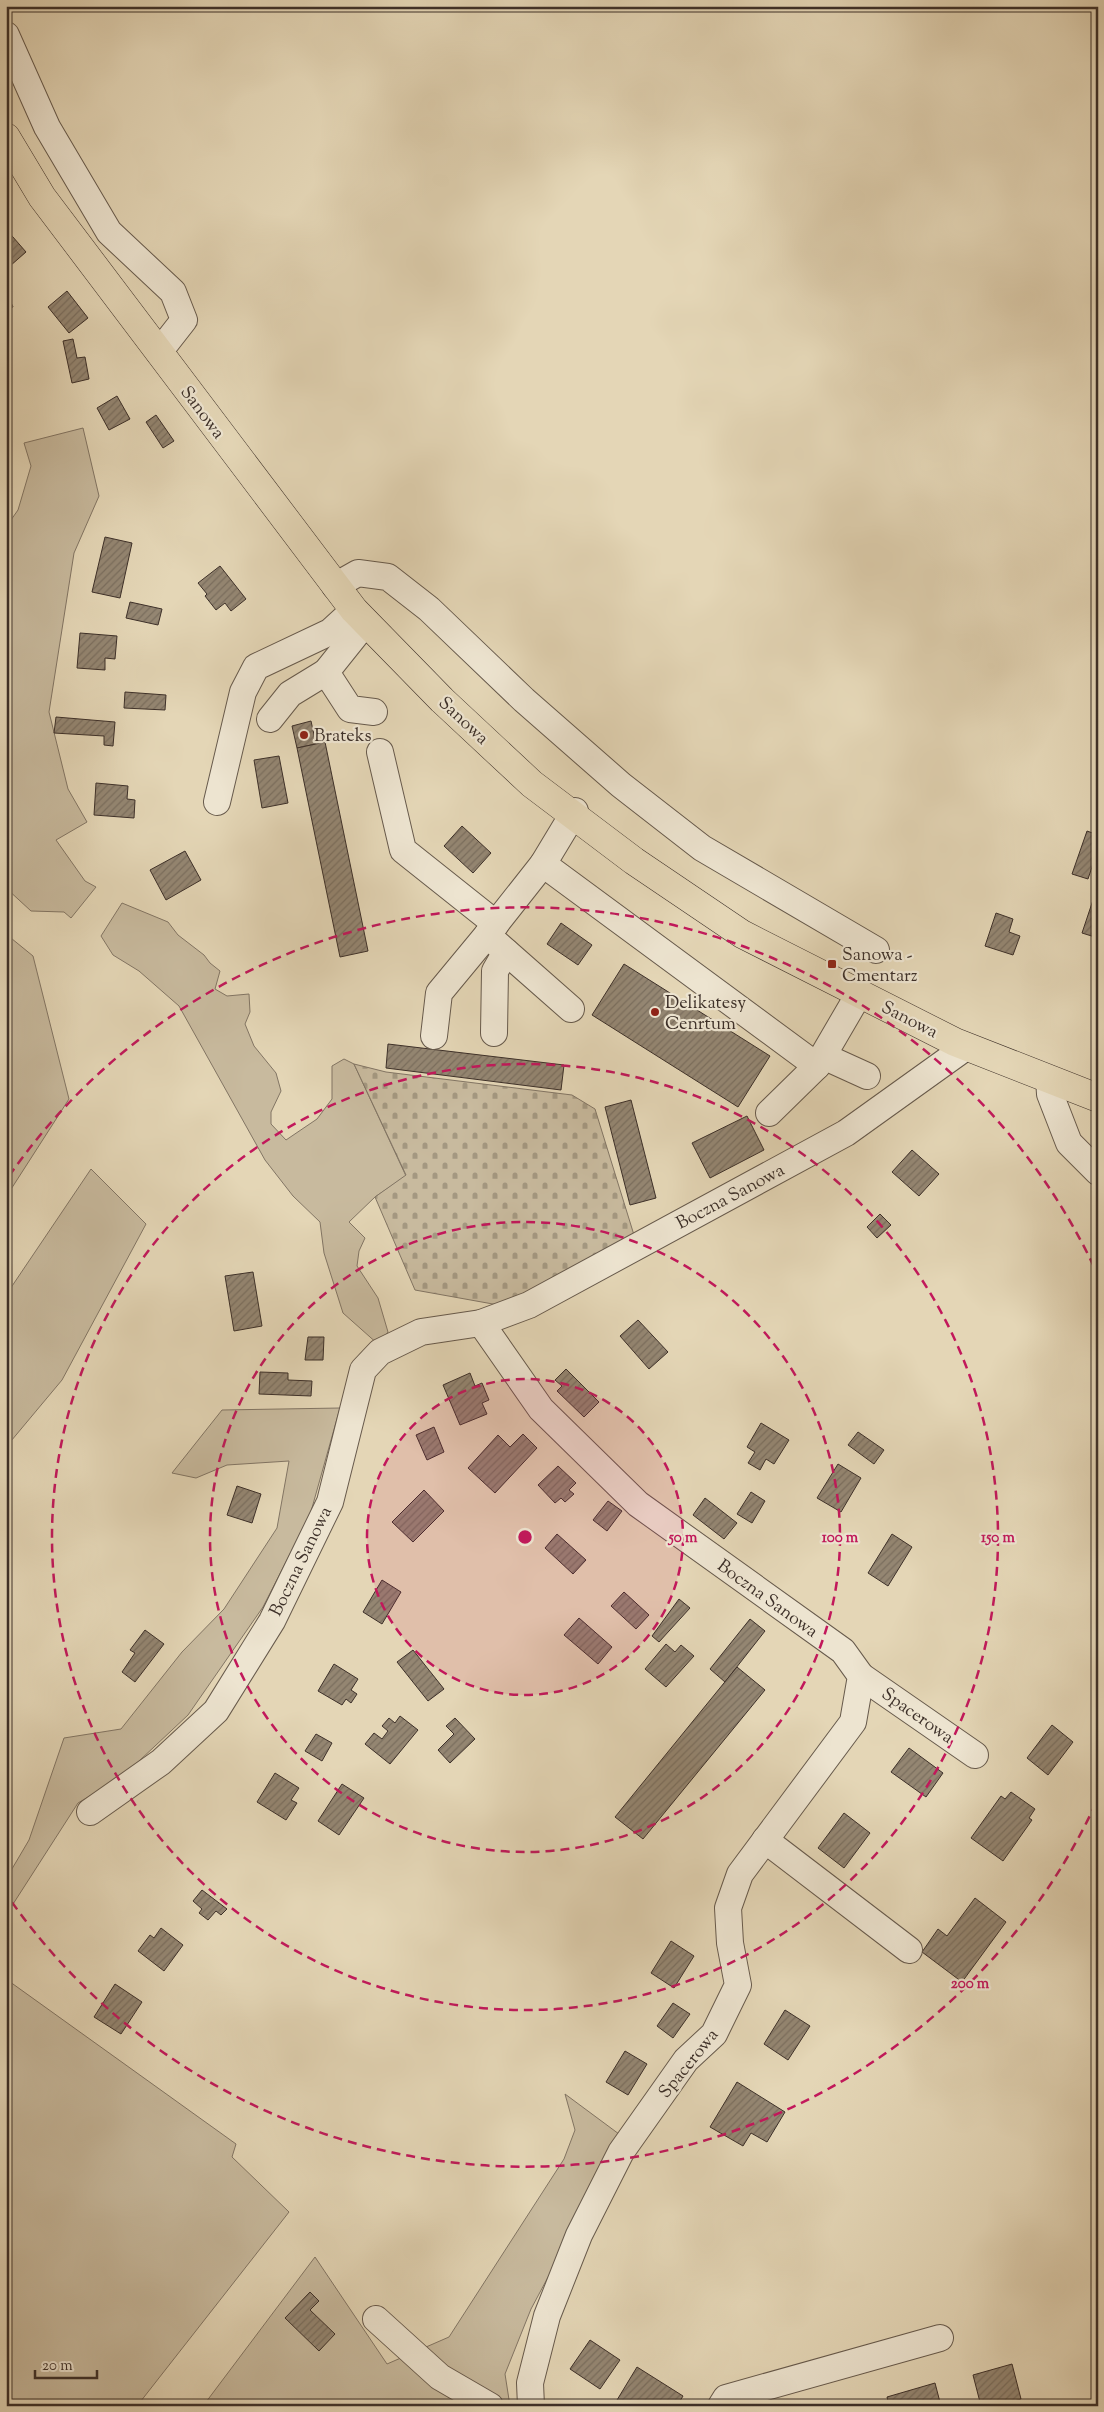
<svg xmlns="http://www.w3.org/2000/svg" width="1104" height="2412" font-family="'Sorts Mill Goudy',serif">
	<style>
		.grass { fill: #c8ba9e; stroke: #827564 }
		.cemetery { fill: url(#cemetery-stones); stroke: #827564 }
		.building { fill: url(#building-hatch); stroke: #3d3029 }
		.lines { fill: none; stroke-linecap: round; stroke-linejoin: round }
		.minor-casing { stroke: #675a4c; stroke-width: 28 }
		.major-casing { stroke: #3d3029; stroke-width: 29 }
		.minor { stroke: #ede4d0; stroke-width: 26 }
		.major { stroke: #e4d6b6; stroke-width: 28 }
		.ring { fill: none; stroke: #c2185b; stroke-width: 2.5; stroke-dasharray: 9 6 }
		.poi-dot { fill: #8f2418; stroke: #ede4d0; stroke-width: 2 }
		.labels { text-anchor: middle; stroke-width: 4.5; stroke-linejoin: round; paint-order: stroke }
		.street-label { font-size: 18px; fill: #3d3029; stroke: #ede4d0 }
		.poi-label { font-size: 18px; fill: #3d3029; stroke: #ede4d0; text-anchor: start }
		.centre { fill: #c2185b; stroke: #ede4d0; stroke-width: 2.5 }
		.ring-label { font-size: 15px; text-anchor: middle; font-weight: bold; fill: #c2185b; stroke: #ede4d0; stroke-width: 4.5; stroke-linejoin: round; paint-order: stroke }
	</style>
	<defs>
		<pattern id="cemetery-stones" width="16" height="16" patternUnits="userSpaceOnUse" patternTransform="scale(1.25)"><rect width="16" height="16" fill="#c8ba9e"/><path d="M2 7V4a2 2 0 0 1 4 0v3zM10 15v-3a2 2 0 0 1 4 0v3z" fill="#a49881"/></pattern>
		<pattern id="building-hatch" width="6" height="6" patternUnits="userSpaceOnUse" patternTransform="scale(1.25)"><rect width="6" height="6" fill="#948672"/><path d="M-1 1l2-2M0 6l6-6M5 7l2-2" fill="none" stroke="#7a6e5e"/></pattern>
	</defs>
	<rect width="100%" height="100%" fill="#e4d6b6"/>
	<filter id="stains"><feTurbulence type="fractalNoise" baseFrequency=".004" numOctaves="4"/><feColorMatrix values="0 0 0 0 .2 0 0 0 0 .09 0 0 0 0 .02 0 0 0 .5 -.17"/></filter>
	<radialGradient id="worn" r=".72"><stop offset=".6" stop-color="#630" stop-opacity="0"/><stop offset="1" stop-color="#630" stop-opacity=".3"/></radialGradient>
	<g class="grass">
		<polygon points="83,428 99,496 74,553 49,712 68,789 87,822 56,840 85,881 96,887 71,918 64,912 31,911 6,888 6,527 18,510 31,466 24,443"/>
		<polygon points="122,903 168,922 178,935 204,955 210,963 220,971 215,989 227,996 249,994 250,1012 245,1024 254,1046 276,1073 281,1091 271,1112 271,1124 286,1140 317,1119 332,1099 332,1066 344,1059 354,1064 406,1176 375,1197 349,1222 365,1238 359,1251 357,1266 378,1298 388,1332 379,1345 343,1313 324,1253 320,1222 293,1196 265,1160 179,1006 139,971 113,955 101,936"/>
		<polygon points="6,934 33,956 69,1099 6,1197"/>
		<polygon points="91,1169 146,1224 62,1380 6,1447 6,1295"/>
		<polygon points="340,1408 310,1515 263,1607 188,1715 122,1777 78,1803 6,1915 6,1879 29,1840 64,1738 121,1729 182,1652 224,1609 277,1528 289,1461 227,1465 196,1478 172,1473 222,1410"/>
		<polygon points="6,1979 236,2144 232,2157 289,2212 137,2406 6,2406"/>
		<polygon points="565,2094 623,2137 531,2309 505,2374 510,2406 203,2406 315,2257 387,2364 449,2337 564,2159 575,2130"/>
	</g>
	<polygon class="cemetery" points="354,1064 386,1072 572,1095 595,1109 634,1235 504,1306 415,1290 375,1197 406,1175"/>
	<g class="building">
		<polygon points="6,229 26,252 10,266 6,278"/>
		<polygon points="6,291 13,307 6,310"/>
		<polygon points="67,291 88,318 69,333 48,307"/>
		<polygon points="73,339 77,358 85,357 89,379 72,383 63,341"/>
		<polygon points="117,396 130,419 109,430 97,408"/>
		<polygon points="156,415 174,441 163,448 146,422"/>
		<polygon points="105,537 132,543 120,598 92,592"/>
		<polygon points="220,566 246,599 231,611 225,603 216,610 205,596 207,594 198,583"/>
		<polygon points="130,602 162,609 158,625 126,618"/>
		<polygon points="80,633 117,636 115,659 105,658 105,670 77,668"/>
		<polygon points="125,692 166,695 165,710 124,708"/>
		<polygon points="56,717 115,722 113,746 104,745 104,736 54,733"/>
		<polygon points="311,721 316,744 297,748 292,726"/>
		<polygon points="325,742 368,951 340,957 297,748"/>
		<polygon points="279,756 288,803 262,808 254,760"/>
		<polygon points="96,783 128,786 127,799 135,800 134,818 94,815"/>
		<polygon points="462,826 491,853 473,873 444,846"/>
		<polygon points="1087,831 1098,835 1098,849 1088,879 1072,874"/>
		<polygon points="185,851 201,880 166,900 150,870"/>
		<polygon points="1093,900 1098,902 1098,938 1082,933"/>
		<polygon points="996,913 1013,919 1009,932 1020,936 1013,955 985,946"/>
		<polygon points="561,923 592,945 578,965 547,944"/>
		<polygon points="624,964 770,1056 738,1107 592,1015"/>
		<polygon points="388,1044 564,1065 561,1090 386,1068"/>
		<polygon points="631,1100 656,1198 630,1205 605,1107"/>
		<polygon points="747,1116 764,1150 710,1178 692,1143"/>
		<polygon points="912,1150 939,1174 919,1196 892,1172"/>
		<polygon points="880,1214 891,1225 877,1238 867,1227"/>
		<polygon points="253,1272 262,1326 234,1331 225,1276"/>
		<polygon points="638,1320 668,1352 649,1369 620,1336"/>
		<polygon points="308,1337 324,1337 323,1360 305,1360"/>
		<polygon points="566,1369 599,1402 584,1417 557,1391 562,1386 555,1380"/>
		<polygon points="260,1372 288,1373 288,1380 312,1381 311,1396 259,1394"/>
		<polygon points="470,1373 475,1386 482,1383 489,1400 482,1403 487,1414 460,1425 443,1385"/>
		<polygon points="761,1423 789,1440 774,1464 766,1459 760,1470 748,1463 755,1452 747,1447"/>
		<polygon points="434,1427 444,1452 427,1460 416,1435"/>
		<polygon points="858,1432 884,1450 874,1464 848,1445"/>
		<polygon points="523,1434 537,1448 495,1493 468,1468 498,1435 510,1447"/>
		<polygon points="838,1464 861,1478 841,1512 817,1498"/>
		<polygon points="558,1466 576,1483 569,1490 574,1494 565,1502 561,1498 555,1503 538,1485"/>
		<polygon points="237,1486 261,1494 252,1523 227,1515"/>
		<polygon points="424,1490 444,1511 413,1542 392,1522"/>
		<polygon points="751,1492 765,1501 752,1523 737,1514"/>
		<polygon points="705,1498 737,1523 724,1539 693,1515"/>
		<polygon points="608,1501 622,1511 607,1531 593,1520"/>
		<polygon points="557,1534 586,1560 573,1574 545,1548"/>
		<polygon points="892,1534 912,1547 888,1586 868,1573"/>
		<polygon points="382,1580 401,1592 382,1624 363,1612"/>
		<polygon points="624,1592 649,1615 636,1629 611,1606"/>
		<polygon points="679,1599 690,1608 659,1642 652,1636"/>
		<polygon points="579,1618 612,1647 598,1664 564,1635"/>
		<polygon points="750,1619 765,1631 725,1682 710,1669"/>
		<polygon points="145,1630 164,1644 135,1682 122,1672 135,1653 130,1650"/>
		<polygon points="666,1644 675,1652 681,1645 694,1656 666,1687 645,1669"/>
		<polygon points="413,1650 444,1689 428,1701 397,1662"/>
		<polygon points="334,1664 358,1679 351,1690 357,1694 351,1703 346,1699 342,1705 318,1691"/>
		<polygon points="737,1667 765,1690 643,1839 615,1817"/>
		<polygon points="400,1716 418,1730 390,1764 365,1744 374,1733 382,1739 388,1731 382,1726 389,1718 395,1723"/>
		<polygon points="455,1718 475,1739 450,1763 438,1750 454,1734 446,1726"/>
		<polygon points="1052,1725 1073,1742 1048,1775 1027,1758"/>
		<polygon points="316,1734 332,1743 322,1761 305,1751"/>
		<polygon points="909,1748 943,1773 926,1797 891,1772"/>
		<polygon points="275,1773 299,1788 291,1800 297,1803 286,1820 257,1802"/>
		<polygon points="342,1784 364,1798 339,1835 318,1821"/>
		<polygon points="1011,1792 1035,1809 1029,1818 1032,1820 1003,1861 971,1838 1001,1796 1005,1799"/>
		<polygon points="844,1813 870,1833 844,1868 818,1848"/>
		<polygon points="202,1890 227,1909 221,1915 216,1911 208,1920 199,1913 202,1909 193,1901"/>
		<polygon points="975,1898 1006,1922 962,1982 922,1952 938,1929 947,1936"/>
		<polygon points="161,1928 183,1945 164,1971 138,1951 150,1935 154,1938"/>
		<polygon points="671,1941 694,1956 674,1988 651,1973"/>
		<polygon points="115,1984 142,2002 121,2034 94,2017"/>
		<polygon points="673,2003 690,2014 673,2038 657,2026"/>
		<polygon points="785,2010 810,2026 788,2060 764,2044"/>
		<polygon points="625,2051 647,2064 628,2095 606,2082"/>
		<polygon points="737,2082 785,2112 767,2142 751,2133 743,2146 710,2127"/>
		<polygon points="310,2292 319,2301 310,2310 335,2334 319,2351 285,2318"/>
		<polygon points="590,2340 620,2360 600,2389 570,2369"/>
		<polygon points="1012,2364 1021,2399 996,2406 981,2406 973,2375"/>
		<polygon points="637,2367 683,2396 677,2406 614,2405"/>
		<polygon points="935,2383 941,2406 889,2406 887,2397"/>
	</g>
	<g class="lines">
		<defs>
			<g id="minor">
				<polyline points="6,35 47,127 109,232 173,292 184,320 159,352"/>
				<polyline points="335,586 358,573 388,577 429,609 524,700 621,785 702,848 876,950"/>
				<polyline points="326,672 350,709 374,712"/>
				<polyline points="270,719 290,694 326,672 366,622"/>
				<polyline points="380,752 403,850 496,924"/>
				<polyline points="217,802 243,692 256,667 330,632 354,610"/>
				<polyline points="575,811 543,864 817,1066 859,994"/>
				<polyline points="543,864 487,935 571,1009"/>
				<polyline points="494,1033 495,971 506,952"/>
				<polyline points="434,1036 439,993 487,935"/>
				<polyline points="823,1056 867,1076"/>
				<polyline points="1049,1079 1050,1094 1069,1143 1098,1172"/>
				<polyline points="769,1113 817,1066"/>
				<polyline points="481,1323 541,1409 638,1504 843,1651 861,1676 853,1722 740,1874 728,1908 730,1943 738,1985 714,2034 686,2060 621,2152 579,2235 547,2316 530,2383 531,2406"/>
				<polyline points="861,1676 975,1755"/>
				<polyline points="90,1812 161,1762 216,1711 272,1621 330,1502 363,1370 380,1352 421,1332 481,1323 529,1305 846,1133 966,1047"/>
				<polyline points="765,1840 909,1950"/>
				<polyline points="376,2319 440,2377 490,2406"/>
				<polyline points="721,2406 726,2398 940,2338"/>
			</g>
			<polyline id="major" points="6,137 42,197 354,610 442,700 532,784 634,861 742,934 955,1042 1098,1098"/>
		</defs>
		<use href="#minor" class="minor-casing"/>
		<use href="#major" class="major-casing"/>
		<use href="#minor" class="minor"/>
		<use href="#major" class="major"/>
	</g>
	<circle cx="525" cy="1537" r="158" fill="#c2185b" fill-opacity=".12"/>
	<g class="ring">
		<circle cx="525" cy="1537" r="158"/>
		<circle cx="525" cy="1537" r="315"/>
		<circle cx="525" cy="1537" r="473"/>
		<path d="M1096 1803A630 630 0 0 1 9 1898M9 1176A630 630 0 0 1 1096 1271"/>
	</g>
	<g class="poi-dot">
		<circle cx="304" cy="735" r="5"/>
		<rect x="827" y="959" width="10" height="10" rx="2.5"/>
		<circle cx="655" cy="1012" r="5"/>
	</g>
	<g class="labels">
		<g class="street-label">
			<text transform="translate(203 412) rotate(53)" y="6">Sanowa</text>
			<text transform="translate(464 720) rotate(43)" y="6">Sanowa</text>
			<text transform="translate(910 1019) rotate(27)" y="6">Sanowa</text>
			<text transform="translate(730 1196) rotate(-28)" y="6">Boczna Sanowa</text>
			<text transform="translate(300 1561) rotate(-64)" y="6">Boczna Sanowa</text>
			<text transform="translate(768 1598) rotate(36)" y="6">Boczna Sanowa</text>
			<text transform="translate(918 1715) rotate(35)" y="6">Spacerowa</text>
			<text transform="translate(688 2063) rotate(-51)" y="6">Spacerowa</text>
		</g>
		<g class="poi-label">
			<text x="314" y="741">Brateks</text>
			<text x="842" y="960">Sanowa -<tspan x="842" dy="21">Cmentarz</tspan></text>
			<text x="665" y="1008">Delikatesy<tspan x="665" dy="21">Cenrtum</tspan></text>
		</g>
	</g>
	<circle cx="525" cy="1537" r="8" class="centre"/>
	<g class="ring-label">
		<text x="683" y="1542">50 m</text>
		<text x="840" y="1542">100 m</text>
		<text x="998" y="1542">150 m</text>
		<text x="970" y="1988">200 m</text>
	</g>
	<rect width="1104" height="2412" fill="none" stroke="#e4d6b6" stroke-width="25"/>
	<rect x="8" y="8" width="1089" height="2397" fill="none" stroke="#3d3029" stroke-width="2.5"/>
	<rect x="12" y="12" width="1079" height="2387" fill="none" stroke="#3d3029"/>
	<path d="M35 2370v8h62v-8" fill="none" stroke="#3d3029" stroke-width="2.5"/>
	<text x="42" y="2370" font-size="15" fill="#3d3029" stroke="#ede4d0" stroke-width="4" paint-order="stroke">20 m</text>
	<rect width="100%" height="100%" filter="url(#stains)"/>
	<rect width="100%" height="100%" fill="url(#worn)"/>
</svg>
